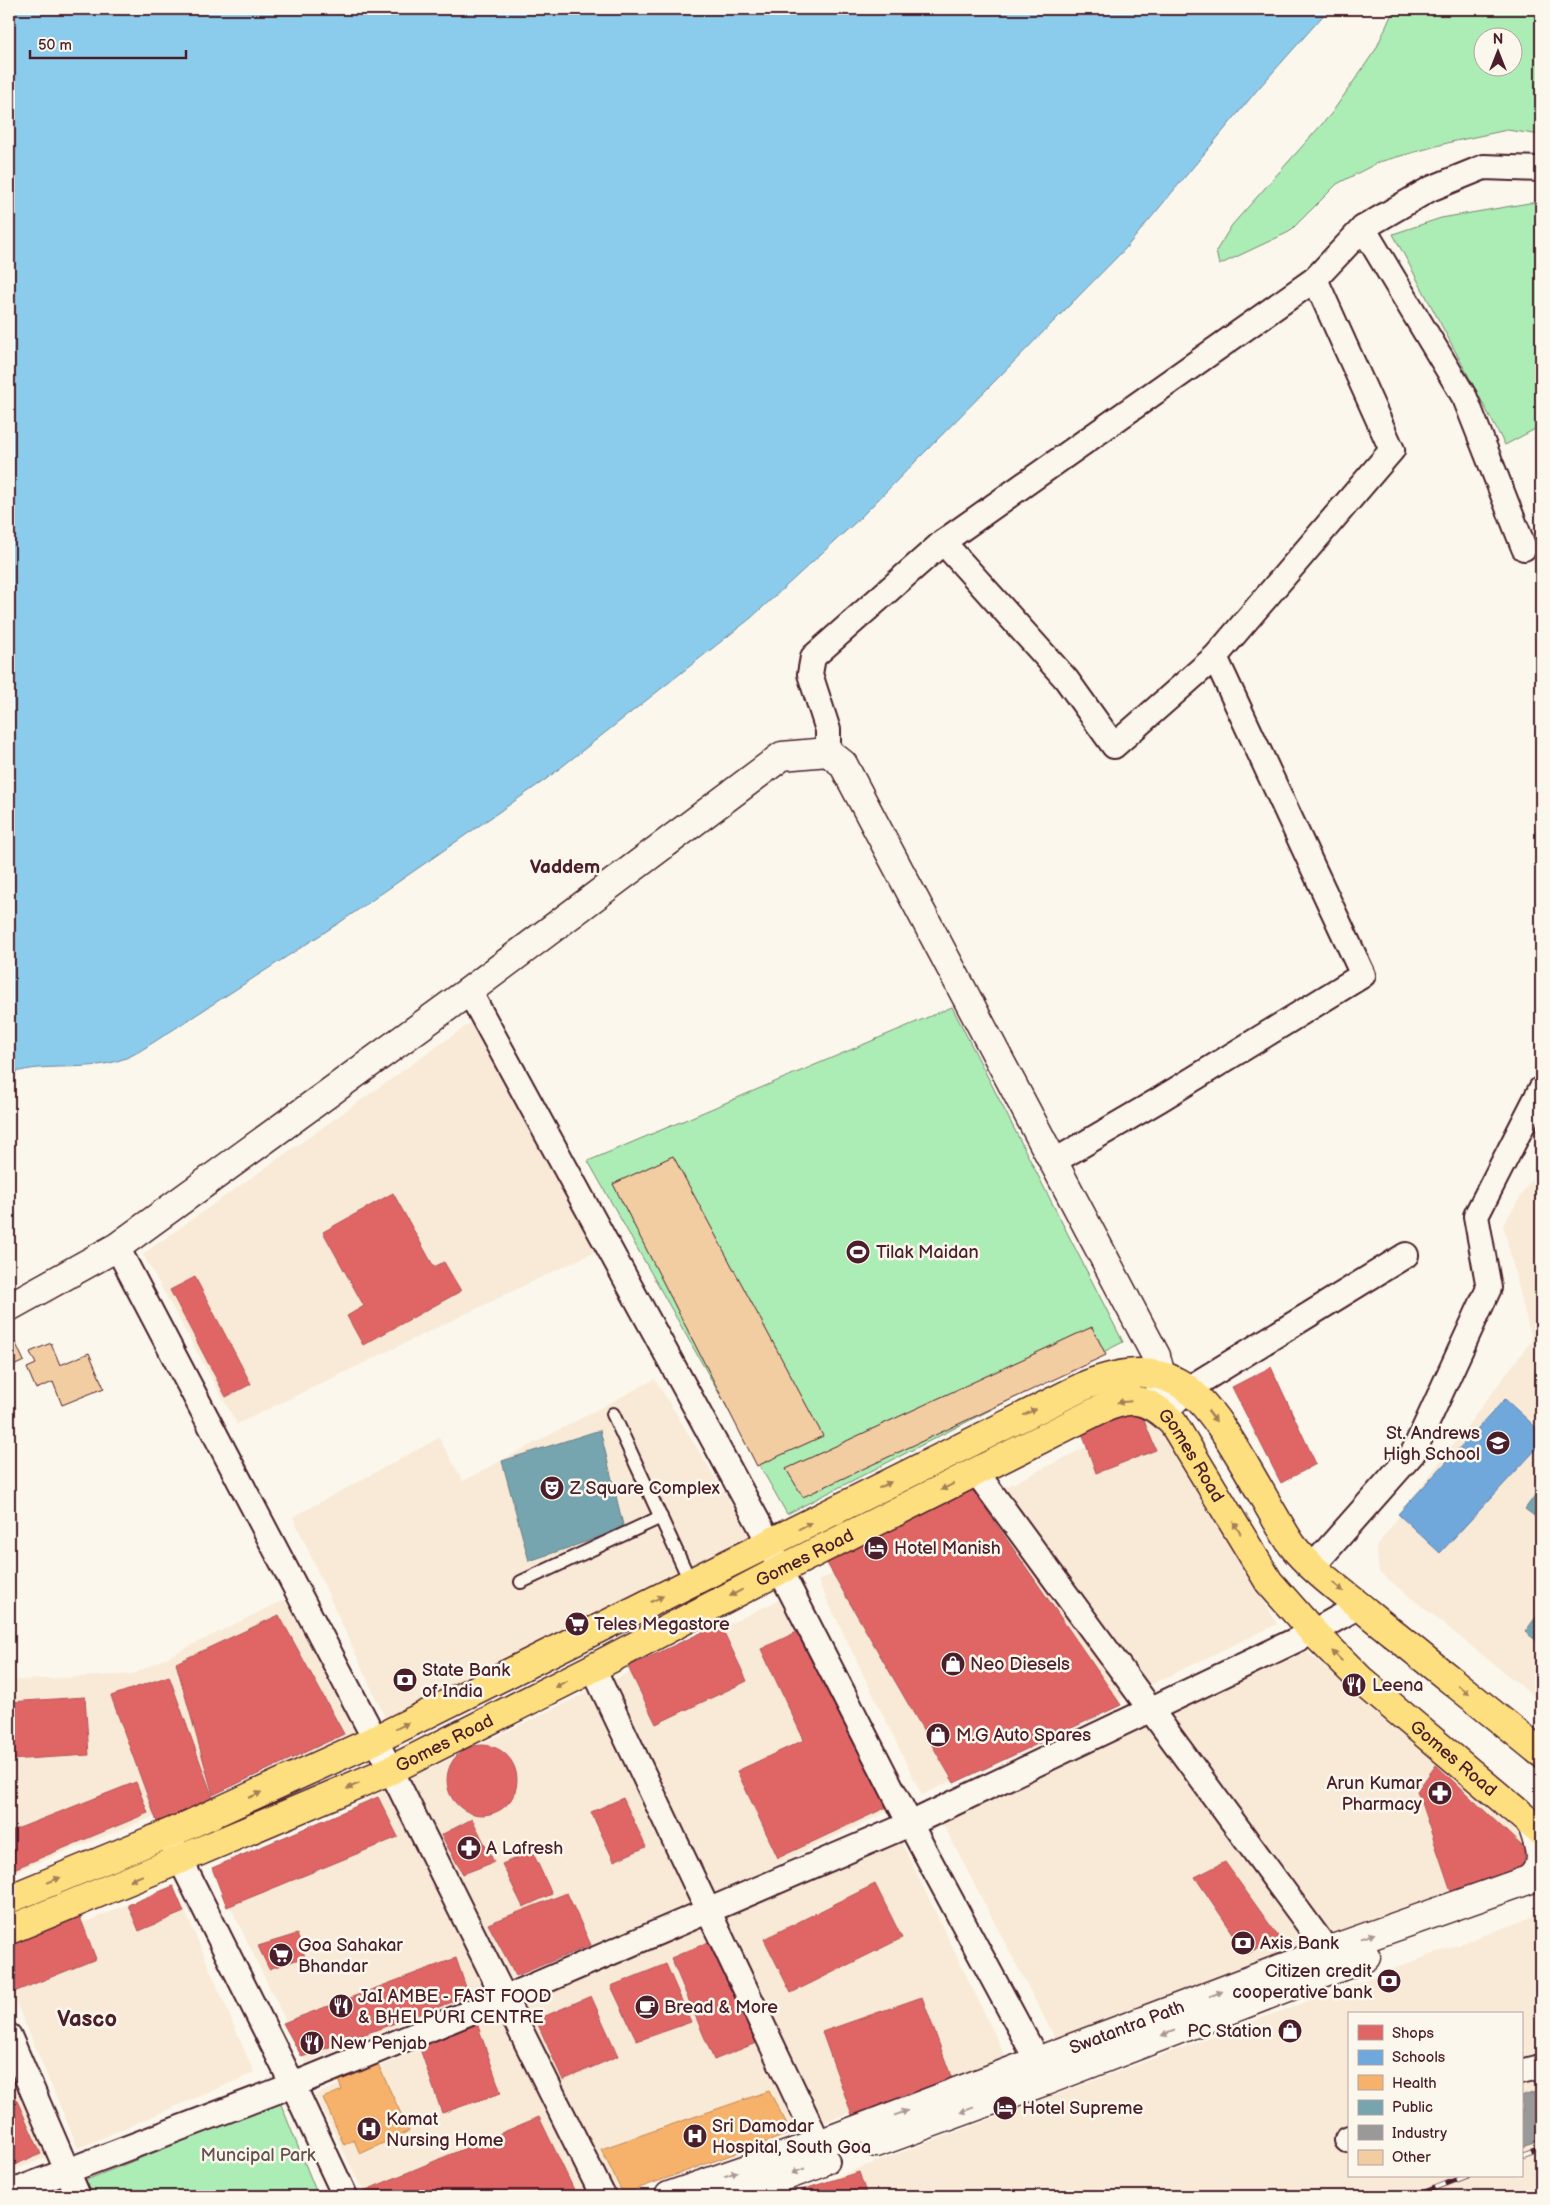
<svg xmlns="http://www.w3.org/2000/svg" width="1550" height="2205" font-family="'Balsamiq Sans',sans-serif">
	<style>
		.built { fill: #f8ead6; fill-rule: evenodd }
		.green { fill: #acecb5; stroke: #7b8670; fill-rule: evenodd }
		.water { fill: #8bccec; stroke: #71879f }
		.shops { fill: #e06666; stroke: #b35154 }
		.schools { fill: #6fa8dc; stroke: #647fa7 }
		.health { fill: #f6b26b; stroke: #c28658 }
		.public { fill: #76a5af; stroke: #697d87 }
		.industry { fill: #999; stroke: #817478 }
		.building { fill: #f2cda2; stroke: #4a1f2b }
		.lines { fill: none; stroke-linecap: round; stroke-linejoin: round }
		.service-casing { stroke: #4a1f2b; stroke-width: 16 }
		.minor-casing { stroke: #4a1f2b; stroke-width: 28 }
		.tertiary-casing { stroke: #4a1f2b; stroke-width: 31 }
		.primary-casing { stroke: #4a1f2b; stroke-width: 31 }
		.service { stroke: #fbf7ec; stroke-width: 12 }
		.minor { stroke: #fbf7ec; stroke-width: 24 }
		.tertiary { stroke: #fbf7ec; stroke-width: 28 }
		.primary { stroke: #fedf80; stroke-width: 28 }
		.rail-casing { stroke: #4a1f2b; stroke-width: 5.5 }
		.rail { stroke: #fbf7ec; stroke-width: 4; stroke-dasharray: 11; stroke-linecap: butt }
		.oneway { fill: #a47f56 }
		.oneway2 { fill: #ab9695 }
		.labels { text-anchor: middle; stroke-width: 5; stroke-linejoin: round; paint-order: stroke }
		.poi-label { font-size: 18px; fill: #4a1f2b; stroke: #fbf7ec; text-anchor: start }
		.street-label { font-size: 18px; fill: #4a1f2b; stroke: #fbf7ec }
		.park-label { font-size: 18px; fill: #62524e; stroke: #fbf7ec }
		.neighbourhood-label { font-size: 19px; font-weight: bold; fill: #4a1f2b; stroke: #fbf7ec }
		.district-label { font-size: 22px; font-weight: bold; fill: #4a1f2b; stroke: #fbf7ec }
	</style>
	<rect width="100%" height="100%" fill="#fbf7ec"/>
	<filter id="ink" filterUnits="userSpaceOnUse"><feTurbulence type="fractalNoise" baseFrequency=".02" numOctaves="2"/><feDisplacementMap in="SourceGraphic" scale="10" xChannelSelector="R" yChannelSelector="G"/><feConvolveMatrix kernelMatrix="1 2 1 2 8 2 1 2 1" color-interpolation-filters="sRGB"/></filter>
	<g filter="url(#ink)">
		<g class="built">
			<polygon points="472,1022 598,1250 237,1424 143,1254"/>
			<polygon points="1541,1164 1541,1702 1379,1572 1376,1547 1532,1340 1503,1225"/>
			<polygon points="655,1379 751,1537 388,1725 293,1517 439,1438 463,1481"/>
			<polygon points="1158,1411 1277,1624 922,1795 818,1581"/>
			<polygon points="288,1598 360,1735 9,1874 9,1681 133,1674"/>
			<polygon points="783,1598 888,1811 729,1888 306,2063 214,1873"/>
			<polygon points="1306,1651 1524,1838 1526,1873 1056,2040 941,1820"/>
			<polygon points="900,1839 1006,2058 614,2196 366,2196 315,2095"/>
			<polygon points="174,1885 254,2073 78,2148 9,1986 9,1954"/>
			<path d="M1541 1914V2196H785ZM1349 2014H1521V2176H1349Z"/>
			<polygon points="9,2057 53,2155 9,2172"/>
		</g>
		<g class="green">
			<path d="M1394 9H1541V135L1507 130 1451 142 1379 162 1337 184 1289 232 1219 265 1216 251 1232 225 1331 114 1376 49ZM1482 38H1512V68H1482Z"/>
			<polygon points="1541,201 1541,426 1505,445 1393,234 1441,218"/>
			<polygon points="952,1007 1123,1342 787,1514 588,1161"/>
			<polygon points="280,2102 318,2196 93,2196 86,2180"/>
		</g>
		<path class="water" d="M9 9H1329L1258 89 1125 249 858 520 751 618 545 780 339 923 140 1051C97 1077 53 1059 9 1074Z"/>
		<g class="shops">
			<polygon points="393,1193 434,1267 444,1262 461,1291 363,1345 347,1316 364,1306 323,1232"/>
			<polygon points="195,1277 251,1384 226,1397 170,1290"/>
			<polygon points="1271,1367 1316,1464 1281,1483 1232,1387"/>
			<polygon points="1140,1411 1156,1450 1096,1473 1082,1433"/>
			<polygon points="972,1489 1121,1705 954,1783 825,1560"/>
			<polygon points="279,1615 344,1734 213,1795 176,1663"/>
			<polygon points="720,1624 747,1681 656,1724 628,1667"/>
			<polygon points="803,1629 887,1807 778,1858 737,1771 804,1740 761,1649"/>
			<polygon points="169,1676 214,1801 157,1822 111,1696"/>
			<polygon points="85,1697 89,1755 9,1760 9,1702"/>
			<circle cx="482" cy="1780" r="35"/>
			<polygon points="1436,1765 1524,1848 1523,1866 1451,1891 1417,1791"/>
			<polygon points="136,1782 148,1813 9,1871 9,1832"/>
			<polygon points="378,1797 398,1837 227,1907 212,1868"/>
			<polygon points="623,1798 646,1847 614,1861 591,1812"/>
			<polygon points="472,1819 494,1862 463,1874 441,1835"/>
			<polygon points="532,1851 552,1894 523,1907 502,1864"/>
			<polygon points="1225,1862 1280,1939 1247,1954 1195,1877"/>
			<polygon points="875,1884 902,1938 791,1993 764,1939"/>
			<polygon points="173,1886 184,1912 139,1931 128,1905"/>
			<polygon points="567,1893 591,1945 516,1976 488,1924"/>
			<polygon points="80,1917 96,1959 9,1994 9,1946"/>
			<polygon points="297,1934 305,1957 269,1969 258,1946"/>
			<polygon points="713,1940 756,2043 714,2060 671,1958"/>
			<polygon points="456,1958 469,1996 302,2057 283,2023"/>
			<polygon points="666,1964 691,2022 637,2041 611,1986"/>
			<polygon points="591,1996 618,2056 563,2080 536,2020"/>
			<polygon points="922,1997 952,2079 852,2115 822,2032"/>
			<polygon points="477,2023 501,2093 442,2113 418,2043"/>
			<polygon points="9,2083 41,2154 9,2167"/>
			<polygon points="539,2117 577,2196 361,2196 359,2193"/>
			<polygon points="859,2172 867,2196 803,2196 801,2190"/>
		</g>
		<polygon class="schools" points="1505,1399 1541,1432 1541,1444 1440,1553 1398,1514"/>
		<g class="health">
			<polygon points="375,2058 409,2131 360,2154 354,2140 344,2145 323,2098 342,2090 336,2075"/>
			<polygon points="769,2091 792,2133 623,2194 601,2149"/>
		</g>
		<g class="public">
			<polygon points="600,1430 624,1529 529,1561 502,1461"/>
			<polygon points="1541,1487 1541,1521 1525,1509"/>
			<polygon points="1541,1610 1541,1644 1525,1632"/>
		</g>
		<polygon class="industry" points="1541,2090 1541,2141 1521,2147 1521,2097"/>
		<g class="building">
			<polygon points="673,1156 823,1436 757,1466 613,1184"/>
			<polygon points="1092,1327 1106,1355 803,1497 786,1469"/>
			<polygon points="9,1329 24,1361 9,1368"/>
			<polygon points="51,1343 60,1365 89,1353 104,1388 62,1405 53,1382 36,1389 27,1368 36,1364 30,1352"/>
		</g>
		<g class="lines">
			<defs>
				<g id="service">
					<polyline points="613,1414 691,1583"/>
					<polyline points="521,1582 661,1517"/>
				</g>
				<g id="minor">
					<polyline points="1363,228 1465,398 1524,548"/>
					<polyline points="943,542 1066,679 1114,746 1215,657"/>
					<polyline points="828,752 828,730 810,674 813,657 943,542 1315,279 1363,228 1430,189 1484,167 1541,169"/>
					<polyline points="469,991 770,1544 780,1570 910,1824 1046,2077"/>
					<polyline points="1053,1162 1159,1100 1363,975 1215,657 1392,450 1315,279"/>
					<polyline points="117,1247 391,1770 603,2196"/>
					<polyline points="1164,1413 1188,1389 1406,1255"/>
					<polyline points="977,1473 1338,1965"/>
					<polyline points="1313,1566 1413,1453 1489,1288 1476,1216 1541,1089"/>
					<polyline points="593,1668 827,2161"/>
					<polyline points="172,1843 293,2085 345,2196"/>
					<polyline points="9,2036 78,2196"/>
					<polyline points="1521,2072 1541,2067"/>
					<polyline points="1347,2140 1349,2139"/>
					<polyline points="9,2193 293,2085 505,1998 910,1824 1313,1632 1359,1606"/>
				</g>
				<g id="tertiary">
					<polyline points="9,1307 117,1247 469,991 782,756 828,752 843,764 1156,1356 1161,1376 1157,1408"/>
					<polyline points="876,2143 1048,2080 1366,1957"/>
					<path id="s1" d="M669 2196 819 2144 1327 1951 1528 1880C1548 1867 1538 1842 1532 1825"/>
					<polyline points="730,2196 819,2164"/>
				</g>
				<g id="primary">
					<path d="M9 1899 184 1827 375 1740 1086 1385C1114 1374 1148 1366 1177 1382 1220 1404 1263 1503 1292 1545 1309 1568 1345 1594 1368 1613 1425 1660 1484 1706 1541 1753"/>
					<path id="s2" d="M9 1930 181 1859 391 1770 593 1668 780 1570 1095 1412C1130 1396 1145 1395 1173 1423L1269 1582 1313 1632 1361 1680 1541 1832"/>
				</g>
			</defs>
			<use href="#service" class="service-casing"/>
			<use href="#minor" class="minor-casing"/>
			<use href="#tertiary" class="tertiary-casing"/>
			<use href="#primary" class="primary-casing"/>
			<use href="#service" class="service"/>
			<use href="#minor" class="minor"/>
			<use href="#tertiary" class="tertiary"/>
			<use href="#primary" class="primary"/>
			<defs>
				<g id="rail">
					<polyline points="1521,2155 1541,2148"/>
					<polyline points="1415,2196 1466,2176"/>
				</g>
			</defs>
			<use href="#rail" class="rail-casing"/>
			<use href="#rail" class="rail"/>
		</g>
		<defs><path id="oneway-solid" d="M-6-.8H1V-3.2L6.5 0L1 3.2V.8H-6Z" transform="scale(1.25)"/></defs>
		<g class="oneway">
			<use href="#oneway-solid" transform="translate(1124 1402) rotate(175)"/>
			<use href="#oneway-solid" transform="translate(1030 1412) rotate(-26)"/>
			<use href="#oneway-solid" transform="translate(1212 1416) rotate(53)"/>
			<use href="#oneway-solid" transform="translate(885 1485) rotate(-27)"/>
			<use href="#oneway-solid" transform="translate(947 1487) rotate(154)"/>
			<use href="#oneway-solid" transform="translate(805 1526) rotate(-27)"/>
			<use href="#oneway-solid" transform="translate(1237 1528) rotate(-121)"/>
			<use href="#oneway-solid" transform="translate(1338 1587) rotate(40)"/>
			<use href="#oneway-solid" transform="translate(736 1593) rotate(152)"/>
			<use href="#oneway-solid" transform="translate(657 1599) rotate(-26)"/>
			<use href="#oneway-solid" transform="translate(1337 1656) rotate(-135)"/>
			<use href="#oneway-solid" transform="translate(561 1684) rotate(153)"/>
			<use href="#oneway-solid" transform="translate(1464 1690) rotate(39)"/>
			<use href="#oneway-solid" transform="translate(402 1726) rotate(-27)"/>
			<use href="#oneway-solid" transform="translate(353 1786) rotate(157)"/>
			<use href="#oneway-solid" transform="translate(255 1795) rotate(-24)"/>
			<use href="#oneway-solid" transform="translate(136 1878) rotate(158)"/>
			<use href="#oneway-solid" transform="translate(54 1880) rotate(-22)"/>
		</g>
		<g class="oneway2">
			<use href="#oneway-solid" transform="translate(1368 1936) rotate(-20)"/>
			<use href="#oneway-solid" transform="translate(1216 1994) rotate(-21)"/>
			<use href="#oneway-solid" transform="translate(1168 2033) rotate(159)"/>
			<use href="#oneway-solid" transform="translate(967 2110) rotate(160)"/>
			<use href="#oneway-solid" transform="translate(901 2113) rotate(-20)"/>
			<use href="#oneway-solid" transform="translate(798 2171) rotate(160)"/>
			<use href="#oneway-solid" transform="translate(731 2174) rotate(-19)"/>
		</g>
	</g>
	<defs>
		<symbol id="stadium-disc" viewBox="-11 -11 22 22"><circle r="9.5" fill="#4a1f2b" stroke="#fbf7ec"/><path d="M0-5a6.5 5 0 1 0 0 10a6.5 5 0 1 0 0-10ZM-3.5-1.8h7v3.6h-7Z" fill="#fff"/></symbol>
		<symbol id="school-disc" viewBox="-11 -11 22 22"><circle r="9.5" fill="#4a1f2b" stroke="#fbf7ec"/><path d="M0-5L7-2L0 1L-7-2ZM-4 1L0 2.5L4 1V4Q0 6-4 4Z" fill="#fff"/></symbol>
		<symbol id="theatre-disc" viewBox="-11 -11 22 22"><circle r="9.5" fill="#4a1f2b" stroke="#fbf7ec"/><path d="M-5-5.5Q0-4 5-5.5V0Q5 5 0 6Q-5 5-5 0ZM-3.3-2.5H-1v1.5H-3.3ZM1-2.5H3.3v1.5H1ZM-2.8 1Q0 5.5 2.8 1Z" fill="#fff"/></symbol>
		<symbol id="hotel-disc" viewBox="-11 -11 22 22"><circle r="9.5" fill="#4a1f2b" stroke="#fbf7ec"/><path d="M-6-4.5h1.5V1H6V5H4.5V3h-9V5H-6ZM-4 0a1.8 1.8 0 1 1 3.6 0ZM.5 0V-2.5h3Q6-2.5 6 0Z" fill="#fff"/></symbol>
		<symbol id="supermarket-disc" viewBox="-11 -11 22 22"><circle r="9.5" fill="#4a1f2b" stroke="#fbf7ec"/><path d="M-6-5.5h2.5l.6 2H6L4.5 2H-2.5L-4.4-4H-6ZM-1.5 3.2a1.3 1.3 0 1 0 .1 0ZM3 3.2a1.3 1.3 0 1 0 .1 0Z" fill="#fff"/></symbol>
		<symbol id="shop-disc" viewBox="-11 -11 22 22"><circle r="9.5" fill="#4a1f2b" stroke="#fbf7ec"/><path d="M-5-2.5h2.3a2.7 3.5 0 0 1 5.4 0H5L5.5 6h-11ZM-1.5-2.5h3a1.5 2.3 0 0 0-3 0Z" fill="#fff"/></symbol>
		<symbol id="bank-disc" viewBox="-11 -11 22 22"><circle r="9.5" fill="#4a1f2b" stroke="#fbf7ec"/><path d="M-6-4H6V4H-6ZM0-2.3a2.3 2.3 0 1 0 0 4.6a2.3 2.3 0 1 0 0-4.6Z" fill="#fff"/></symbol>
		<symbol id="restaurant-disc" viewBox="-11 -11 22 22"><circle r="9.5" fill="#4a1f2b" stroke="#fbf7ec"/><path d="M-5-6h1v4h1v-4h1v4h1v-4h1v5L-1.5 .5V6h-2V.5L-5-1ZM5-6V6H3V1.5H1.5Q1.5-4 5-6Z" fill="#fff"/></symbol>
		<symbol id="pharmacy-disc" viewBox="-11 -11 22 22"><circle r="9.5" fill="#4a1f2b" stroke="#fbf7ec"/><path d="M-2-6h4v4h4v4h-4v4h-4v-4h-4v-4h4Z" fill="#fff"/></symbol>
		<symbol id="cafe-disc" viewBox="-11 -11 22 22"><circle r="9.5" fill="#4a1f2b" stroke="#fbf7ec"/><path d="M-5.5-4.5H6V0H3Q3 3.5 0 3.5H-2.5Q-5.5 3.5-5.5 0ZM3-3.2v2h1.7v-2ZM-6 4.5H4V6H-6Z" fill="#fff"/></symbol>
		<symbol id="hospital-disc" viewBox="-11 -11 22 22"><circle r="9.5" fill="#4a1f2b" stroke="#fbf7ec"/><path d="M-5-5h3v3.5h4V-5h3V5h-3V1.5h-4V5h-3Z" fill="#fff"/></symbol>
	</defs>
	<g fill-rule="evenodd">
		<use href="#stadium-disc" x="844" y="1238" width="28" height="28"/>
		<use href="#school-disc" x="1484" y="1429" width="28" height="28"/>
		<use href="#theatre-disc" x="538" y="1474" width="28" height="28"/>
		<use href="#hotel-disc" x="862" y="1534" width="28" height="28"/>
		<use href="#supermarket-disc" x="563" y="1610" width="28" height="28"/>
		<use href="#shop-disc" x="939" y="1650" width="28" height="28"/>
		<use href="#bank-disc" x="391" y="1666" width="28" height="28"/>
		<use href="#restaurant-disc" x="1340" y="1671" width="28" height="28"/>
		<use href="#shop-disc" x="924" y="1721" width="28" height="28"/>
		<use href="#pharmacy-disc" x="1426" y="1779" width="28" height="28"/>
		<use href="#pharmacy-disc" x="455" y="1834" width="28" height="28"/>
		<use href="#bank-disc" x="1229" y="1929" width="28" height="28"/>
		<use href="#supermarket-disc" x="267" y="1941" width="28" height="28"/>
		<use href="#bank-disc" x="1375" y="1967" width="28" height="28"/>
		<use href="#restaurant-disc" x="327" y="1992" width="28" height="28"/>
		<use href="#cafe-disc" x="633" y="1993" width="28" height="28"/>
		<use href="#shop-disc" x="1276" y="2017" width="28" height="28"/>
		<use href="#restaurant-disc" x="298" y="2029" width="28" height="28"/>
		<use href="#hotel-disc" x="991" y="2094" width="28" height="28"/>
		<use href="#hospital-disc" x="355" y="2115" width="28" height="28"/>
		<use href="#hospital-disc" x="681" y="2122" width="28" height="28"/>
	</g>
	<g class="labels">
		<g class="poi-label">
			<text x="876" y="1258">Tilak Maidan</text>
			<text x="1480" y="1439" text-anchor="end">St. Andrews<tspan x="1480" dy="21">High School</tspan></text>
			<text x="570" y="1494">Z Square Complex</text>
			<text x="894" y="1554">Hotel Manish</text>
			<text x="594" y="1630">Teles Megastore</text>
			<text x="970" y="1670">Neo Diesels</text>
			<text x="422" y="1676">State Bank<tspan x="422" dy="21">of India</tspan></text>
			<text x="1372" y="1691">Leena</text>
			<text x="956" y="1741">M.G Auto Spares</text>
			<text x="1422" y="1789" text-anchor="end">Arun Kumar<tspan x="1422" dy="21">Pharmacy</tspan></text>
			<text x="486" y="1854">A Lafresh</text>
			<text x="1260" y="1949">Axis Bank</text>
			<text x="298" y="1951">Goa Sahakar<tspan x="298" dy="21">Bhandar</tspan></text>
			<text x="1372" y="1977" text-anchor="end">Citizen credit<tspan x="1372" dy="21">cooperative bank</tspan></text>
			<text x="358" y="2002">JaI AMBE - FAST FOOD<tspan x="358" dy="21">&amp; BHELPURI CENTRE</tspan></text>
			<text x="664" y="2013">Bread &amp; More</text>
			<text x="1272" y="2037" text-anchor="end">PC Station</text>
			<text x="330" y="2049">New Penjab</text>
			<text x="1022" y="2114">Hotel Supreme</text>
			<text x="386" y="2125">Kamat<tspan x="386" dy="21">Nursing Home</tspan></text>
			<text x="712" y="2132">Sri Damodar<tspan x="712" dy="21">Hospital, South Goa</tspan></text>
		</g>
		<g class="street-label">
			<text dy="6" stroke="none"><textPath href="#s2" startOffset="1328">Gomes Road</textPath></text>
			<text dy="6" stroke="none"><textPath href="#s2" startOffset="879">Gomes Road</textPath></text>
			<text dy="6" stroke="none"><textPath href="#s2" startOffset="474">Gomes Road</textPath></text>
			<text dy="6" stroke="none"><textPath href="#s2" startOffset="1732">Gomes Road</textPath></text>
			<text dy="6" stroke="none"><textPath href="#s1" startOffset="488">Swatantra Path</textPath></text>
		</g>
		<g class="park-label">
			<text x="258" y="2161">Muncipal Park</text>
		</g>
		<g class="neighbourhood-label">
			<text x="565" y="873">Vaddem</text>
		</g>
		<g class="district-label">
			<text x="87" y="2026">Vasco</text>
		</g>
	</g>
	<rect width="1550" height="2205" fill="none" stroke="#fbf7ec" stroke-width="30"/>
	<rect x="15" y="15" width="1520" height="2175" fill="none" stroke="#4a1f2b" stroke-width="2" filter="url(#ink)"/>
	<rect x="1348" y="2012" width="175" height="165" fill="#fbf7ec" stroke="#b4a19f"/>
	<rect x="1358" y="2025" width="25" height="15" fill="#e06666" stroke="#b4a19f"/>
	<text x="1392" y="2038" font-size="15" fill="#4a1f2b">Shops</text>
	<rect x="1358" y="2050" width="25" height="15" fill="#6fa8dc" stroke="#b4a19f"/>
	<text x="1392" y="2062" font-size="15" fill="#4a1f2b">Schools</text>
	<rect x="1358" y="2075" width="25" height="15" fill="#f6b26b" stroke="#b4a19f"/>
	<text x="1392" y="2088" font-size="15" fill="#4a1f2b">Health</text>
	<rect x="1358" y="2100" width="25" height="15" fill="#76a5af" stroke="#b4a19f"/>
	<text x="1392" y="2112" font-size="15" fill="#4a1f2b">Public</text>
	<rect x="1358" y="2125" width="25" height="15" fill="#999999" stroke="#b4a19f"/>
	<text x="1392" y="2138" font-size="15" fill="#4a1f2b">Industry</text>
	<rect x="1358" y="2150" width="25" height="15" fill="#f2cda2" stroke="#b4a19f"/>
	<text x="1392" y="2162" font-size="15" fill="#4a1f2b">Other</text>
	<g transform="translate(1498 52)"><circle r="24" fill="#fbf7ec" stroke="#b4a19f"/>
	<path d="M0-4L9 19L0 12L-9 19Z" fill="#4a1f2b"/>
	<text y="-8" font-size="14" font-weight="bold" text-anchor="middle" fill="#4a1f2b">N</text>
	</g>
	<path d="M30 50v8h156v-8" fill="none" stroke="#4a1f2b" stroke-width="2.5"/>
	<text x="38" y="50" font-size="15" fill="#4a1f2b" stroke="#fbf7ec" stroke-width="4" paint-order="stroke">50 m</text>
</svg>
